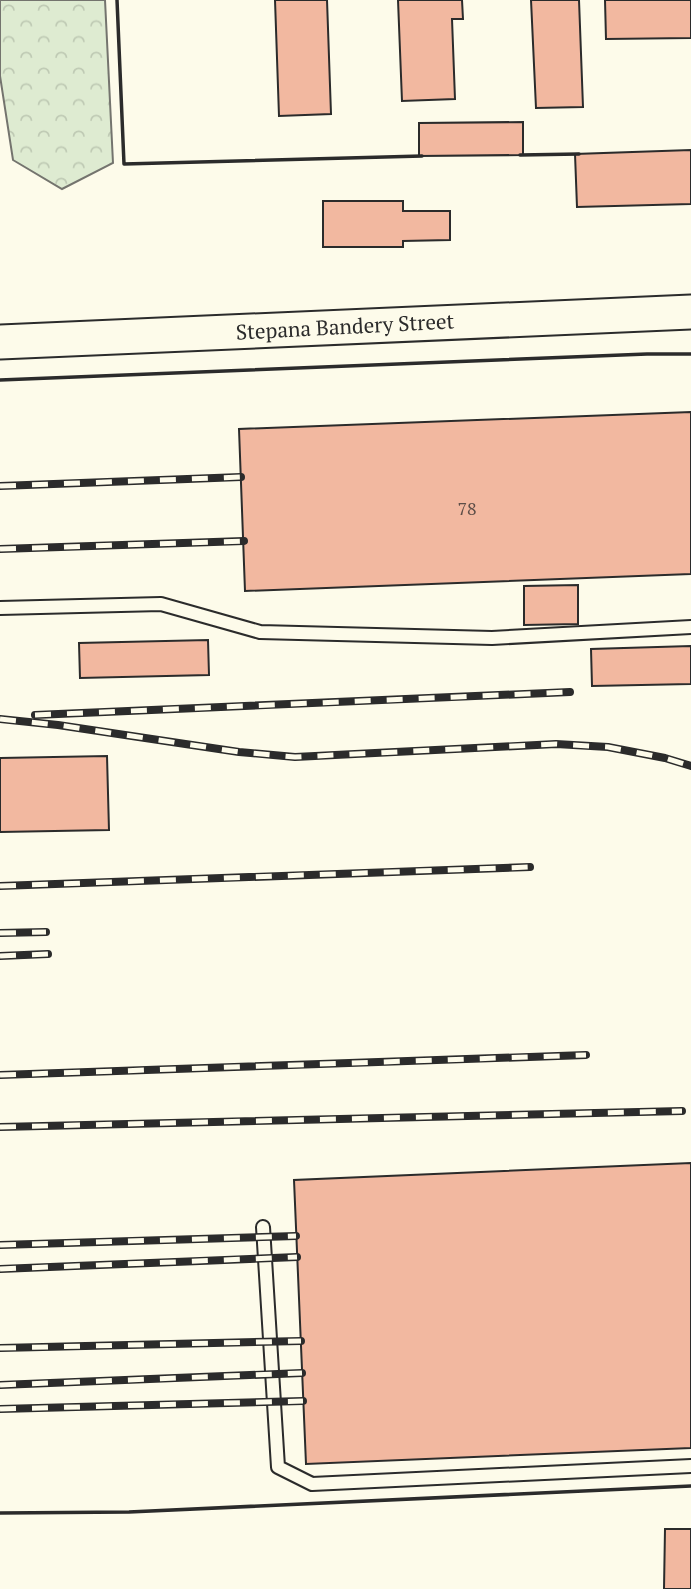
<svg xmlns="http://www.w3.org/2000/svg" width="691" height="1589" font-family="'PT Serif',serif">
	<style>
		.forest { fill: url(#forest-crowns); stroke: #74746e; stroke-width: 2 }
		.building { fill: #f2b8a0; stroke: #2b2b2b; stroke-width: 2 }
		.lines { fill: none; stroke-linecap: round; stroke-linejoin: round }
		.lane-casing { stroke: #2b2b2b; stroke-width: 16 }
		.secondary-casing { stroke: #2b2b2b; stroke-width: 37 }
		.lane { stroke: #fdfbea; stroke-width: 12 }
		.secondary { stroke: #fdfbea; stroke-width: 33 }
		.rail-casing { stroke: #2b2b2b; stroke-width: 8 }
		.rail { stroke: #fdfbea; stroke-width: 5; stroke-dasharray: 16; stroke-linecap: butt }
		.wall { stroke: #2b2b2b; stroke-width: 3.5 }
		.labels { text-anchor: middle; stroke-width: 5; stroke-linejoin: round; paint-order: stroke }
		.number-label { font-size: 18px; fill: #5d4e48 }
		.street-label { font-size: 21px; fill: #2b2b2b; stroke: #fdfbea }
	</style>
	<defs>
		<pattern id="forest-crowns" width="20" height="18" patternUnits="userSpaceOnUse" patternTransform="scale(1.75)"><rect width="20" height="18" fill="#deebd1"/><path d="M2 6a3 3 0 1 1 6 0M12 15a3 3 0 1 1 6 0" fill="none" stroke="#bfcab4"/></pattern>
	</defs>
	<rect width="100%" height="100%" fill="#fdfbea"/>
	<polygon class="forest" points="0,0 105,0 113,163 62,189 13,160 0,76"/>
	<g class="building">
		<polygon points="275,0 327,0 331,114 279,116"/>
		<polygon points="398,0 462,0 463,19 452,19 455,99 402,101"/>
		<polygon points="531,0 579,0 583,107 536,108"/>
		<polygon points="605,0 691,0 691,38 606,39"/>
		<polygon points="523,122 523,155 419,156 419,123"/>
		<polygon points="691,150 691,204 577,207 575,154"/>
		<polygon points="323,201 403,201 403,211 450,211 450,240 403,241 403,247 323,247"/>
		<polygon points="691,412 691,574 245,591 239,429"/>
		<polygon points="578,585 578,624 524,625 524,586"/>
		<polygon points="208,640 209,675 80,678 79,643"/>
		<polygon points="691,646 691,684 592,686 591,649"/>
		<polygon points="107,756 109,830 0,832 0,758"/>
		<polygon points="691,1163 691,1448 306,1464 294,1180"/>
		<polygon points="665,1529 691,1529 691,1589 664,1589"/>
	</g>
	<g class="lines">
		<defs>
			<g id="lane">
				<polyline points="0,608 161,604 260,632 492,638 691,627"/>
				<polyline points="263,1227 278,1467 312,1484 691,1466"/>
			</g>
			<polyline id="secondary" points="0,342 691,312"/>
		</defs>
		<use href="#lane" class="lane-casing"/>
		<use href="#secondary" class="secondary-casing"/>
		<use href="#lane" class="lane"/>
		<use href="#secondary" class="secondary"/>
		<defs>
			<g id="rail">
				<polyline points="0,486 241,477"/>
				<polyline points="0,549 244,541"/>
				<polyline points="35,715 570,692"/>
				<polyline points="0,719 58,725 239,752 295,757 556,744 608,747 665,758 691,766"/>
				<polyline points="0,886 530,867"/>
				<polyline points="0,933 46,932"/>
				<polyline points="0,956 48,954"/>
				<polyline points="0,1075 586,1055"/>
				<polyline points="0,1127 682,1111"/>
				<polyline points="0,1245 296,1236"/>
				<polyline points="0,1269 297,1257"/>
				<polyline points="0,1348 301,1341"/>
				<polyline points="0,1385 302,1373"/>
				<polyline points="0,1409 303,1401"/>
			</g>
		</defs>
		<use href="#rail" class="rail-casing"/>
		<use href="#rail" class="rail"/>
		<g class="wall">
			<polyline points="117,0 124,164 422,156"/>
			<polyline points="520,155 579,154"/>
			<polyline points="0,380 647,354 691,354"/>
			<polyline points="0,1513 129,1512 691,1486"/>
		</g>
	</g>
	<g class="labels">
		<g class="number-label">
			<text x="467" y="515">78</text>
		</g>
		<g class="street-label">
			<text transform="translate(345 327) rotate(-3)" y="7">Stepana Bandery Street</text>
		</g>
	</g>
</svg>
